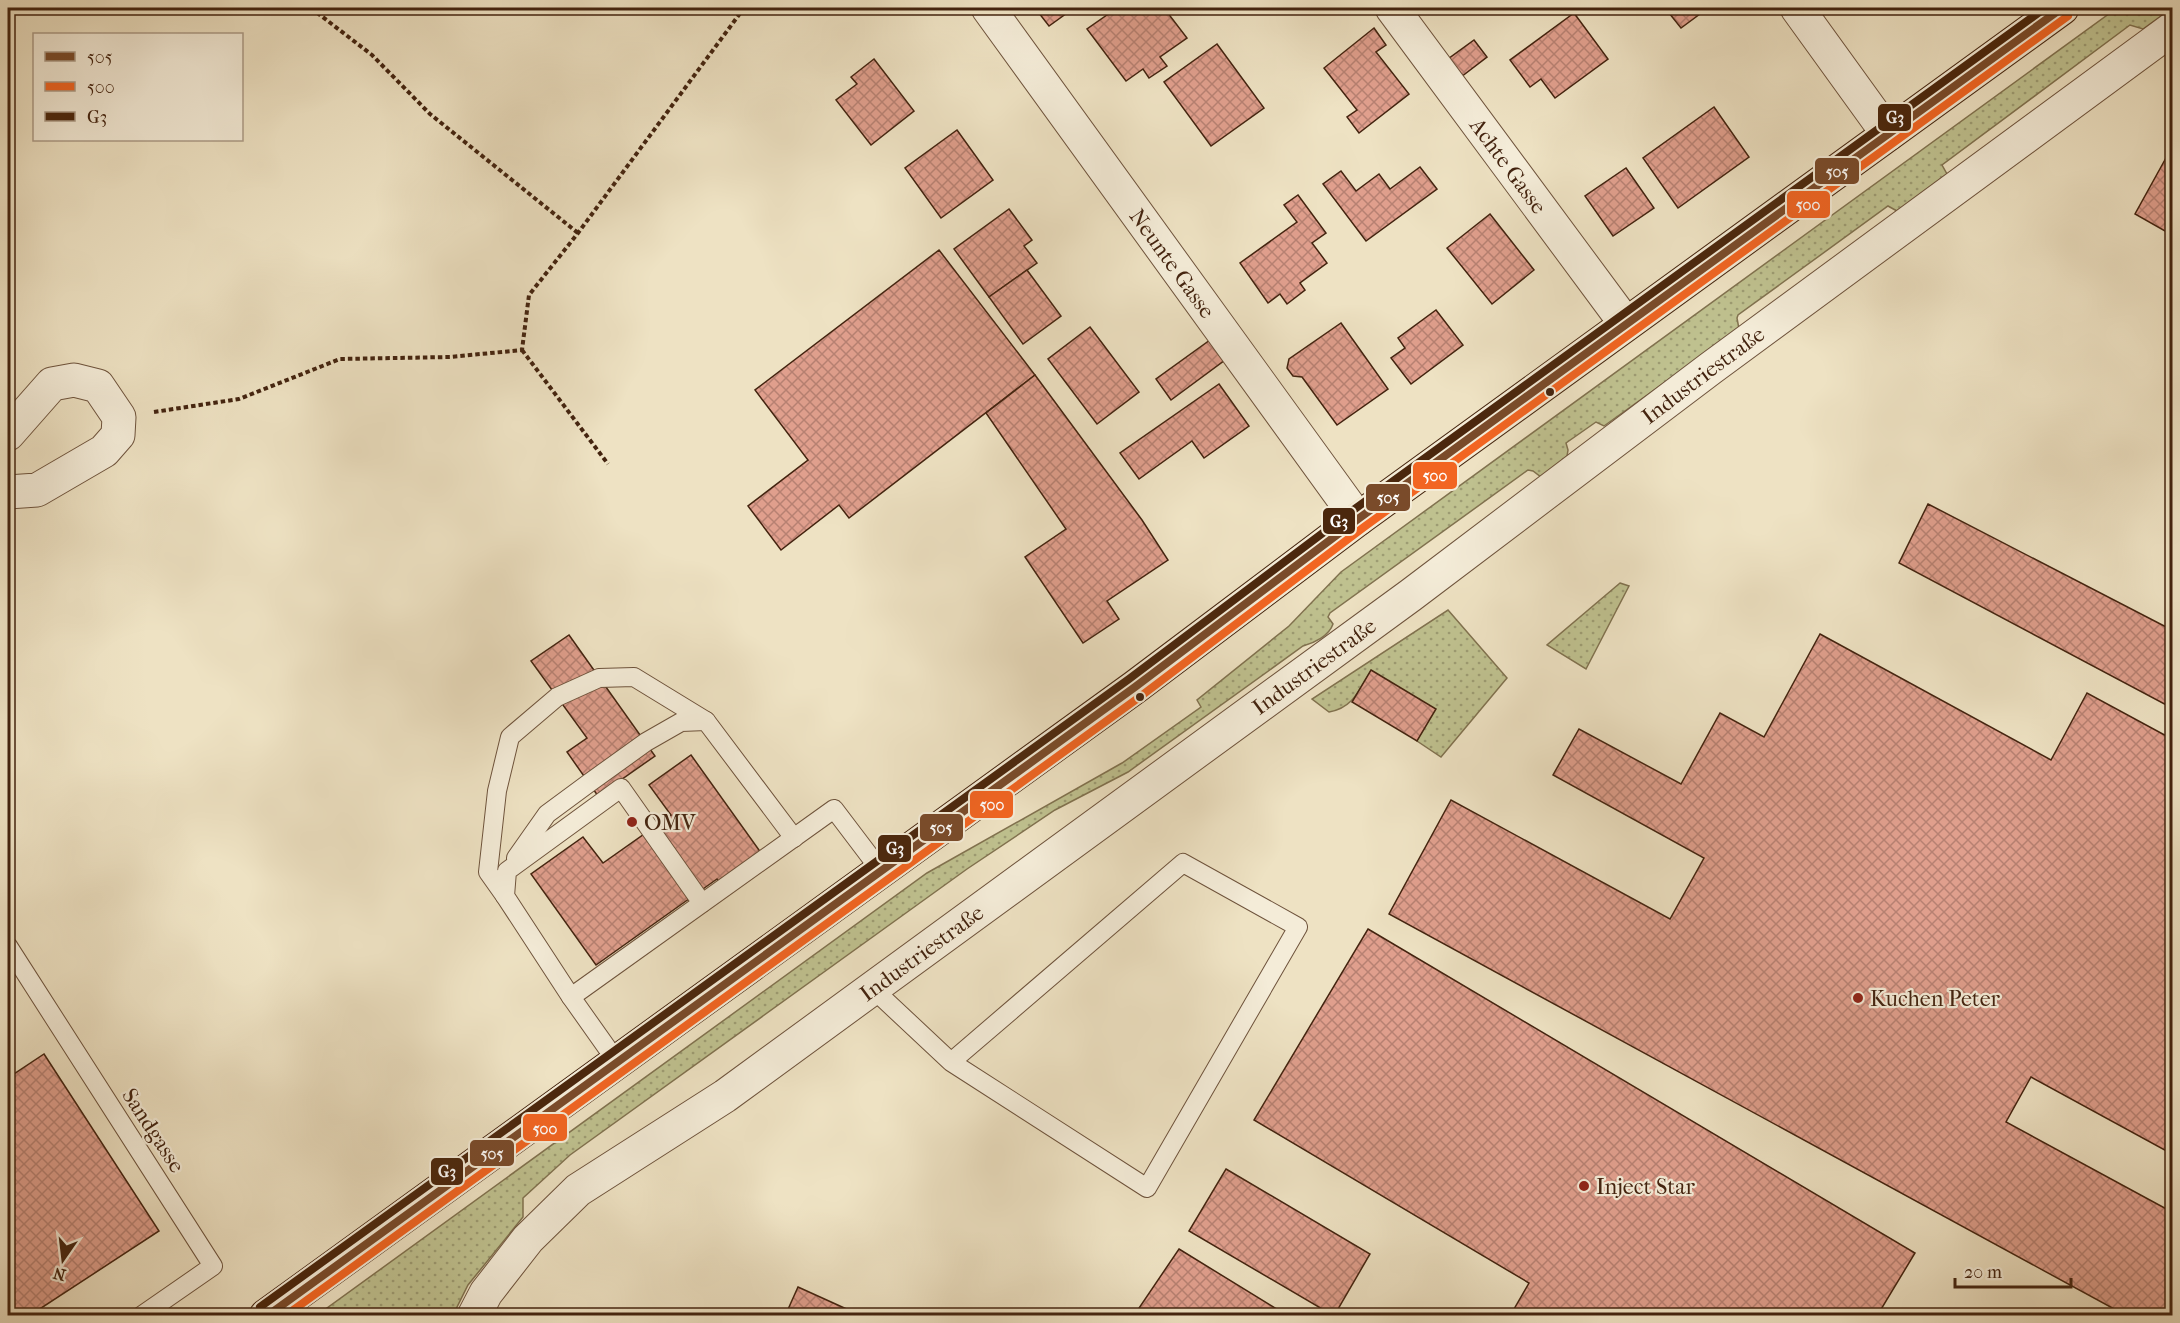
<svg xmlns="http://www.w3.org/2000/svg" width="2180" height="1323" font-family="'IM FELL French Canon',serif">
	<style>
		.grass { fill: url(#grass-dots); stroke: #81724f; stroke-width: 1.5 }
		.building { fill: url(#building-cross-hatch); stroke: #43230f; stroke-width: 1.5 }
		.lines { fill: none; stroke-linecap: round; stroke-linejoin: round }
		.lane-casing { stroke: #6e533c; stroke-width: 20 }
		.street-casing { stroke: #6e533c; stroke-width: 35 }
		.primary-casing { stroke: #43230f; stroke-width: 35 }
		.path { stroke: #43230f; stroke-width: 4; stroke-dasharray: 4.5 3; stroke-linecap: butt }
		.lane { stroke: #f4ecd8; stroke-width: 18 }
		.street { stroke: #f4ecd8; stroke-width: 33 }
		.primary { stroke: #eee2c3; stroke-width: 33 }
		.bus-1-casing { stroke: #f4ecd8; stroke-width: 12 }
		.bus-2-casing { stroke: #f4ecd8; stroke-width: 12 }
		.bus-3-casing { stroke: #f4ecd8; stroke-width: 12 }
		.bus-1 { stroke: #7a4b2a; stroke-width: 8 }
		.bus-2 { stroke: #f26522; stroke-width: 8 }
		.bus-3 { stroke: #4b270d; stroke-width: 8 }
		.bus-dot { fill: #43230f; stroke: #f4ecd8; stroke-width: 2 }
		.poi-dot { fill: #8f2418; stroke: #f4ecd8; stroke-width: 2 }
		.labels { text-anchor: middle; stroke-width: 4.5; stroke-linejoin: round; paint-order: stroke }
		.street-label { font-size: 22px; fill: #43230f; stroke: #f4ecd8 }
		.poi-label { font-size: 22px; fill: #43230f; stroke: #f4ecd8; text-anchor: start }
		.line-badge { stroke: #f4ecd8; stroke-width: 2 }
		.badge-label { font-size: 16px; text-anchor: middle; font-weight: bold; fill: #fff }
	</style>
	<defs>
		<pattern id="grass-dots" width="8" height="8" patternUnits="userSpaceOnUse" patternTransform="scale(1.5)"><rect width="8" height="8" fill="#bfc18f"/><path d="M2 2h.1M6 6h.1" fill="none" stroke="#9d9c73" stroke-width="1.8" stroke-linecap="round"/></pattern>
		<pattern id="building-cross-hatch" width="8" height="8" patternUnits="userSpaceOnUse" patternTransform="scale(1.5)"><rect width="8" height="8" fill="#e09f8d"/><path d="M0 0l8 8M0 8l8-8" fill="none" stroke="#b78172"/></pattern>
	</defs>
	<rect width="100%" height="100%" fill="#eee2c3"/>
	<filter id="stains"><feTurbulence type="fractalNoise" baseFrequency=".00333" numOctaves="4"/><feColorMatrix values="0 0 0 0 .2 0 0 0 0 .09 0 0 0 0 .02 0 0 0 .5 -.17"/></filter>
	<radialGradient id="worn" r=".72"><stop offset=".6" stop-color="#630" stop-opacity="0"/><stop offset="1" stop-color="#630" stop-opacity=".3"/></radialGradient>
	<g class="grass">
		<path d="M2117 8H2172L2143 29 2130 25 1942 165 1947 174 1945 178 1897 211 1888 206 1738 315 1737 318 1739 329 1604 426 1596 422 1566 443 1568 450 1567 456 1541 477 1533 471 1528 470 1330 613 1328 617 1333 624C1329 636 1314 643 1303 646L1128 772 1055 810 967 869 570 1155 523 1198V1217L468 1285 453 1315 316 1316 927 873 1122 763 1201 707 1197 700 1289 626 1341 572Z"/>
		<polygon points="1620,583 1629,586 1586,669 1547,645"/>
		<path d="M1448 610 1507 678 1441 757 1417 741 1371 671C1359 690 1353 708 1329 712L1312 699Z"/>
	</g>
	<g class="building">
		<polygon points="1035,8 1074,8 1049,26"/>
		<polygon points="1117,8 1164,8 1187,38 1160,57 1167,66 1149,78 1143,69 1126,81 1087,29"/>
		<polygon points="1665,8 1708,8 1681,28"/>
		<polygon points="1574,13 1608,59 1555,98 1541,79 1530,87 1510,60"/>
		<polygon points="1374,28 1386,45 1376,52 1409,94 1359,133 1347,117 1357,110 1324,68"/>
		<polygon points="1474,40 1487,57 1461,77 1448,59"/>
		<polygon points="1217,44 1264,108 1211,146 1164,82"/>
		<polygon points="874,59 914,111 871,145 836,100 857,84 851,77"/>
		<polygon points="1714,107 1749,157 1678,208 1643,158"/>
		<polygon points="957,130 993,180 941,218 905,168"/>
		<polygon points="2172,147 2172,235 2135,214"/>
		<polygon points="1420,167 1437,189 1366,241 1323,184 1341,171 1356,191 1379,174 1390,189"/>
		<polygon points="1626,168 1654,208 1613,236 1585,196"/>
		<polygon points="1298,195 1326,233 1312,243 1327,263 1300,283 1305,290 1287,304 1280,294 1268,303 1240,263 1297,222 1284,205"/>
		<polygon points="1009,209 1032,240 1024,246 1037,263 989,297 954,249"/>
		<polygon points="1490,214 1534,270 1492,304 1447,248"/>
		<polygon points="939,250 1035,375 849,518 839,505 781,550 748,506 808,460 755,390"/>
		<polygon points="1027,270 1061,316 1023,344 989,297"/>
		<polygon points="1436,310 1463,345 1411,384 1391,358 1405,348 1398,338"/>
		<polygon points="1341,323 1388,389 1337,425 1302,377 1293,376 1287,368 1289,359"/>
		<polygon points="1090,327 1139,392 1097,424 1048,359"/>
		<polygon points="1210,340 1225,360 1171,400 1156,379"/>
		<polygon points="1035,375 1142,520 1168,560 1107,601 1119,619 1083,643 1025,557 1066,529 986,413"/>
		<polygon points="1219,384 1249,426 1204,458 1192,441 1139,479 1120,453"/>
		<polygon points="1928,504 2172,630 2172,708 1899,563"/>
		<polygon points="1820,634 2051,760 2087,693 2172,739 2172,1154 2031,1077 2006,1122 2172,1212 2172,1316 2127,1316 1389,914 1451,800 1670,919 1704,858 1553,775 1579,729 1681,784 1720,713 1764,737"/>
		<polygon points="569,635 655,756 598,796 567,752 587,738 531,661"/>
		<polygon points="1371,670 1436,709 1417,741 1352,702"/>
		<polygon points="691,755 764,857 722,887 717,879 596,965 531,874 583,837 603,863 671,815 649,785"/>
		<polygon points="1368,929 1915,1253 1877,1316 1510,1316 1529,1283 1254,1120"/>
		<polygon points="44,1054 159,1231 29,1316 8,1316 8,1078"/>
		<polygon points="1226,1169 1370,1254 1334,1316 1189,1231"/>
		<polygon points="1179,1249 1288,1316 1144,1316 1137,1311"/>
		<polygon points="798,1287 862,1316 785,1316"/>
	</g>
	<g class="lines">
		<defs>
			<g id="lane">
				<polyline points="516,858 547,814 589,783 646,742 681,722 706,721 794,838"/>
				<polyline points="505,896 488,872 497,791 510,737 557,697 599,678 634,677 706,721"/>
				<polyline points="8,946 213,1266 141,1316"/>
				<polyline points="871,987 951,1062 1147,1188 1298,927 1183,863 951,1062"/>
				<polyline points="571,997 505,896 507,871 621,788 702,903"/>
				<polyline points="617,1062 571,997 834,809 881,871"/>
			</g>
			<g id="street">
				<path id="s1" d="M988 8 1358 519"/>
				<path id="s2" d="M1392 8 1626 324"/>
				<polyline points="1797,8 1888,134"/>
				<polyline points="8,434 52,384 74,380 98,386 119,417 118,435 104,451 37,490 8,492"/>
				<path id="s3" d="M474 1316 486 1293 528 1239 578 1190 725 1096 1411 595 1711 368 2172 29"/>
			</g>
			<polyline id="primary" points="266,1316 1135,687 1358,519 2062,8"/>
		</defs>
		<use href="#lane" class="lane-casing"/>
		<use href="#street" class="street-casing"/>
		<use href="#primary" class="primary-casing"/>
		<g class="path">
			<polyline points="311,8 372,55 430,114 578,233"/>
			<polyline points="522,350 608,464"/>
			<polyline points="154,412 239,399 340,359 450,357 522,350 529,295 578,233 744,8"/>
		</g>
		<use href="#lane" class="lane"/>
		<use href="#street" class="street"/>
		<use href="#primary" class="primary"/>
		<defs>
			<polyline id="bus-1" points="267,1316 1135,687 1358,519 2062,8"/>
			<polyline id="bus-2" points="285,1316 1141,696 1364,527 2068,16"/>
			<polyline id="bus-3" points="260,1307 1129,679 1352,511 2045,8"/>
		</defs>
		<use href="#bus-1" class="bus-1-casing"/>
		<use href="#bus-2" class="bus-2-casing"/>
		<use href="#bus-3" class="bus-3-casing"/>
		<use href="#bus-1" class="bus-1"/>
		<use href="#bus-2" class="bus-2"/>
		<use href="#bus-3" class="bus-3"/>
	</g>
	<g class="bus-dot">
		<circle cx="1550" cy="392" r="5"/>
		<circle cx="1140" cy="697" r="5"/>
	</g>
	<g class="poi-dot">
		<circle cx="632" cy="822" r="6"/>
		<circle cx="1858" cy="998" r="6"/>
		<circle cx="1584" cy="1186" r="6"/>
	</g>
	<g class="labels">
		<g class="street-label">
			<text dy="8" stroke="none"><textPath href="#s2" startOffset="196">Achte Gasse</textPath></text>
			<text dy="8" stroke="none"><textPath href="#s1" startOffset="315">Neunte Gasse</textPath></text>
			<text dy="8" stroke="none"><textPath href="#s3" startOffset="1554">Industriestraße</textPath></text>
			<text dy="8" stroke="none"><textPath href="#s3" startOffset="1068">Industriestraße</textPath></text>
			<text dy="8" stroke="none"><textPath href="#s3" startOffset="582">Industriestraße</textPath></text>
			<text transform="translate(154 1130) rotate(57)" y="8">Sandgasse</text>
		</g>
		<g class="poi-label">
			<text x="644" y="830">OMV</text>
			<text x="1870" y="1006">Kuchen Peter</text>
			<text x="1596" y="1194">Inject Star</text>
		</g>
	</g>
	<g class="line-badge">
		<rect x="1877" y="103" width="35" height="29" rx="6" fill="#4b270d"/>
		<rect x="1814" y="157" width="46" height="28" rx="6" fill="#7a4b2a"/>
		<rect x="1786" y="190" width="45" height="29" rx="6" fill="#f26522"/>
		<rect x="1412" y="461" width="46" height="29" rx="6" fill="#f26522"/>
		<rect x="1365" y="483" width="46" height="29" rx="6" fill="#7a4b2a"/>
		<rect x="1322" y="507" width="34" height="28" rx="6" fill="#4b270d"/>
		<rect x="969" y="790" width="45" height="29" rx="6" fill="#f26522"/>
		<rect x="919" y="813" width="45" height="29" rx="6" fill="#7a4b2a"/>
		<rect x="877" y="834" width="35" height="29" rx="6" fill="#4b270d"/>
		<rect x="522" y="1113" width="46" height="29" rx="6" fill="#f26522"/>
		<rect x="469" y="1139" width="46" height="28" rx="6" fill="#7a4b2a"/>
		<rect x="430" y="1157" width="34" height="29" rx="6" fill="#4b270d"/>
	</g>
	<g class="badge-label">
		<text x="1895" y="123">G3</text>
		<text x="1837" y="177">505</text>
		<text x="1808" y="210">500</text>
		<text x="1435" y="481">500</text>
		<text x="1388" y="503">505</text>
		<text x="1339" y="527">G3</text>
		<text x="992" y="810">500</text>
		<text x="941" y="833">505</text>
		<text x="895" y="854">G3</text>
		<text x="545" y="1134">500</text>
		<text x="492" y="1159">505</text>
		<text x="447" y="1177">G3</text>
	</g>
	<rect width="2180" height="1323" fill="none" stroke="#eee2c3" stroke-width="30"/>
	<rect x="9" y="9" width="2162" height="1305" fill="none" stroke="#43230f" stroke-width="3"/>
	<rect x="15" y="15" width="2150" height="1293" fill="none" stroke="#43230f" stroke-width="1.5"/>
	<rect x="33" y="33" width="210" height="108" fill="#f4ecd8" stroke="#ad9c88" stroke-width="1.5"/>
	<rect x="45" y="52" width="30" height="9" fill="#7a4b2a" stroke="#ad9c88" stroke-width="1.5"/>
	<text x="87" y="63" font-size="18" fill="#43230f">505</text>
	<rect x="45" y="82" width="30" height="9" fill="#f26522" stroke="#ad9c88" stroke-width="1.5"/>
	<text x="87" y="93" font-size="18" fill="#43230f">500</text>
	<rect x="45" y="112" width="30" height="9" fill="#4b270d" stroke="#ad9c88" stroke-width="1.5"/>
	<text x="87" y="123" font-size="18" fill="#43230f">G3</text>
	<g transform="translate(63 1260) rotate(194)" stroke="#f4ecd8" stroke-width="4.5" paint-order="stroke">
	<path d="M0-4.5L10 22L0 15L-10 22Z" fill="#43230f"/>
	<text y="-9" font-size="16" font-weight="bold" text-anchor="middle" fill="#43230f">N</text>
	</g>
	<path d="M1955 1278v9h116v-9" fill="none" stroke="#43230f" stroke-width="3"/>
	<text x="1964" y="1278" font-size="18" fill="#43230f" stroke="#f4ecd8" stroke-width="4.5" paint-order="stroke">20 m</text>
	<rect width="100%" height="100%" filter="url(#stains)"/>
	<rect width="100%" height="100%" fill="url(#worn)"/>
</svg>
